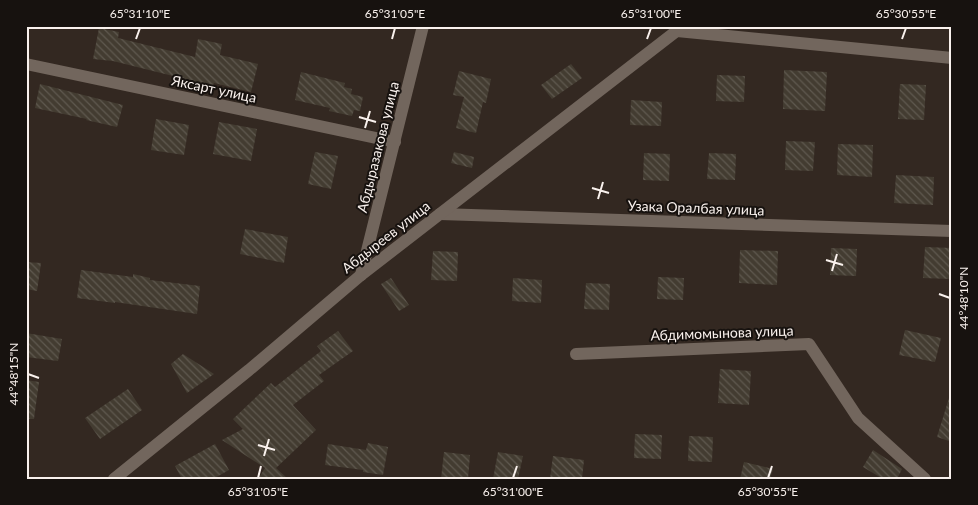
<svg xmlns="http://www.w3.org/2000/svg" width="978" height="505" font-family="Lato,sans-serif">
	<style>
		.building { fill: url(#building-back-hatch) }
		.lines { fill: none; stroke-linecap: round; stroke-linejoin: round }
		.minor { stroke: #72665d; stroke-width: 12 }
		.ticks { fill: none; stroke: #f9f1ed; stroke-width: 2 }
		.labels { text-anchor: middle; stroke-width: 4; stroke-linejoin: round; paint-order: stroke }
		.street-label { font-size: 14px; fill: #f9f1ed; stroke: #17120f }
		.neatline { fill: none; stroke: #f9f1ed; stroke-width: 2 }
		.ticks-label { font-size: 12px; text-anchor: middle; fill: #f9f1ed }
	</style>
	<defs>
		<pattern id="building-back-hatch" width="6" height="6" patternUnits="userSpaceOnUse" patternTransform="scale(1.25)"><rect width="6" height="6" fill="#433c31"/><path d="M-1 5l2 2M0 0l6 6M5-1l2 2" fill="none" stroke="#5f594f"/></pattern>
	</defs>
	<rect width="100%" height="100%" fill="#332821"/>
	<g class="building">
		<polygon points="99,28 119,32 118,38 195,57 198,39 222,44 220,55 258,64 251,92 214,83 213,86 113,61 93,59"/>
		<polygon points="571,64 582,78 552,99 541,85"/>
		<polygon points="784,70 827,72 825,111 783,109"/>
		<polygon points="459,71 491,79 486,103 483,102 476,133 456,128 464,97 453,95"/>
		<polygon points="301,72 345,83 344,87 352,89 351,94 363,97 360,111 354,110 352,116 329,111 330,108 295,100"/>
		<polygon points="717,75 745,76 744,102 716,101"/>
		<polygon points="40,84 123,105 117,127 86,120 87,119 35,108"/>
		<polygon points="900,84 926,85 924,120 898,119"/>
		<polygon points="631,100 662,102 661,126 630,125"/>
		<polygon points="156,119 189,125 184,155 151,150"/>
		<polygon points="219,122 257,129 251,161 213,154"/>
		<polygon points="786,141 815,142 813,171 785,170"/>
		<polygon points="838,144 873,145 872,177 837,175"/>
		<polygon points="315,152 338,156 331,189 308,184"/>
		<polygon points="454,152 474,157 472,168 451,163"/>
		<polygon points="644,153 670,154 669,181 643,180"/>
		<polygon points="709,153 736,154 735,180 707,179"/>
		<polygon points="896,175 934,177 933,205 894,203"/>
		<polygon points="245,229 288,237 284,263 240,254"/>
		<polygon points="925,247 952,248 951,279 923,278"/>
		<polygon points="831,248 857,249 856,276 830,275"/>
		<polygon points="740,250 778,251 777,285 739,283"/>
		<polygon points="433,251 458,252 457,281 431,280"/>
		<polygon points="26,262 41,263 37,291 26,289"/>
		<polygon points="81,270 133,277 133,274 150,278 150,280 200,286 197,314 115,302 115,303 77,298"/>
		<polygon points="658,277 684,278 683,300 657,299"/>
		<polygon points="391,278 409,305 399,311 381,284"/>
		<polygon points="513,278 542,280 541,303 512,301"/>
		<polygon points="586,283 610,284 609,310 584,309"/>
		<polygon points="905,330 941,338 935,362 899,355"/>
		<polygon points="338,331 353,351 319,375 324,381 293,405 316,430 276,468 288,479 258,479 265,468 222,440 243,429 233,419 271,383 275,387 321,351 317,346"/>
		<polygon points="26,333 62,339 58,361 26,357"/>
		<polygon points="183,354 214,374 187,393 171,364"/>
		<polygon points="720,369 751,371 749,405 718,403"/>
		<polygon points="26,380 39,382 34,419 26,419"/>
		<polygon points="128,389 142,410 100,439 85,418"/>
		<polygon points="949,398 952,399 952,442 937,437"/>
		<polygon points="635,434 662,435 661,459 634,458"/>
		<polygon points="689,436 713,437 712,462 688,461"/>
		<polygon points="368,443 388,447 383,475 363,472 363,470 325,465 328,444 366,450"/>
		<polygon points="215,444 229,470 213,479 182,479 175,466"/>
		<polygon points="873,450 902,469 897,479 883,479 863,467"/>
		<polygon points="444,452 470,455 468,479 441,479"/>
		<polygon points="498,452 523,456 518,479 493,479"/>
		<polygon points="553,456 584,460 582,479 550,479"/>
		<polygon points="744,462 773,469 770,479 740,479"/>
	</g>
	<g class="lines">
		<g class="minor">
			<polyline points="677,28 677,31 952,58"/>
			<polyline points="26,64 395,142"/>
			<polyline points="440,214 952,231"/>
			<polyline points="361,275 423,26"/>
			<polyline points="576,354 809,344 858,418 925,479"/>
			<polyline points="114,479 249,370 361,275 683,26"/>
		</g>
	</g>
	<path class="ticks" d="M136 39 140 28M392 39 395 28M647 39 651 28M902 39 906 28M359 117 376 122M365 128 370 111M592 188 609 193M598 199 603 182M826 260 843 265M832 271 837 254M939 294 950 298M28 374 39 378M258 445 275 450M264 456 269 439M258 478 261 466M513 478 517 466M768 478 772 466"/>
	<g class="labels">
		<g class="street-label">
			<text transform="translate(214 89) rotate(12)" y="5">Яксарт улица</text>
			<text transform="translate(378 147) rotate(-76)" y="5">Абдыразакова улица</text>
			<text transform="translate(696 208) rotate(2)" y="5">Узака Оралбая улица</text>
			<text transform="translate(386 237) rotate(-38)" y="5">Абдыреев улица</text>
			<text transform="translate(722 333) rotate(-2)" y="5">Абдимомынова улица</text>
		</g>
	</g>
	<rect width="978" height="505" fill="none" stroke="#17120f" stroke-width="55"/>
	<rect x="28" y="28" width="922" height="450" class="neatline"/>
	<g class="ticks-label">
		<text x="140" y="18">65°31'10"E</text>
		<text x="395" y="18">65°31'05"E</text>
		<text x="651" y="18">65°31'00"E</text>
		<text x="906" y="18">65°30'55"E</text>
		<text transform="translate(964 298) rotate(-90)" y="4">44°48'10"N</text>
		<text transform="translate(14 374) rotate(-90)" y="4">44°48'15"N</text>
		<text x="258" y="496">65°31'05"E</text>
		<text x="513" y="496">65°31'00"E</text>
		<text x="768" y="496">65°30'55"E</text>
	</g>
</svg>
